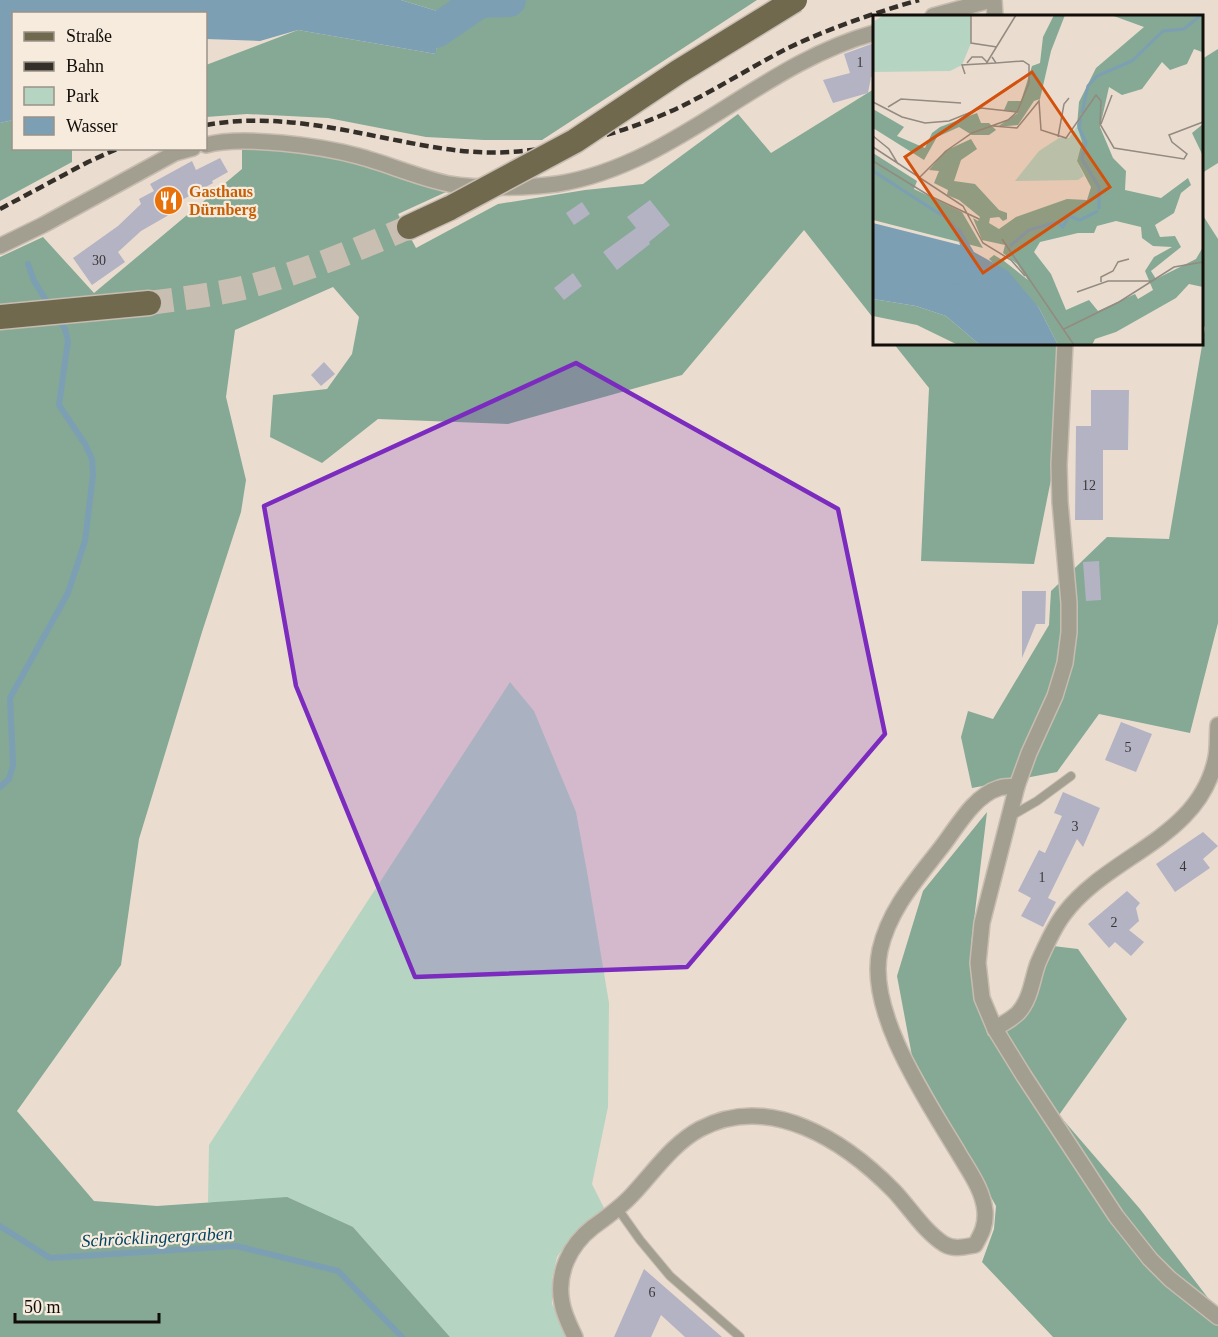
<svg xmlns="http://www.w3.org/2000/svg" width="1218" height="1337" font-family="Georgia,serif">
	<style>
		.green { fill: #b6d4c2 }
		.forest { fill: #85a994 }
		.water { fill: #7d9fb4 }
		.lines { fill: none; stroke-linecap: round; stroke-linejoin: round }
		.stream { stroke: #7d9fb4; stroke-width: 6 }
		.river { stroke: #7d9fb4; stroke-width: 34 }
		.building { fill: #b4b3c3 }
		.primary-tunnel { stroke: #c9beb2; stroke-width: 24; stroke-dasharray: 24 12; stroke-linecap: butt }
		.service-casing { stroke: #c7bcb0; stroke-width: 10 }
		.minor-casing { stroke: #c7bcb0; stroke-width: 18 }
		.primary-casing { stroke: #c7bcb0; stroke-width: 27 }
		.service { stroke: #a39f90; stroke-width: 8 }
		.minor { stroke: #a39f90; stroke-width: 15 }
		.primary { stroke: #71694e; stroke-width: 24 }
		.rail { stroke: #352f2a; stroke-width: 4.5; stroke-dasharray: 9 4.5; stroke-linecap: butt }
		.primary-bridge-casing { stroke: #c7bcb0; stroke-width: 27; stroke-linecap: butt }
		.primary-bridge { stroke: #71694e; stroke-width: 24 }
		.marked { fill: #7b2cbf; fill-opacity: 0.2; stroke: #7b2cbf; stroke-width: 4.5; stroke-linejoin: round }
		.labels { text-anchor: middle; stroke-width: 4.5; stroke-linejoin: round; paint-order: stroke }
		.number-label { font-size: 14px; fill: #3a3638 }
		.food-label { font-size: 16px; font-weight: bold; fill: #c56008; stroke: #f7ebdd; text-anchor: start }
		.water-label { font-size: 18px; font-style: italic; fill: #014462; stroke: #f7ebdd }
		.inset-river { fill: none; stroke: #7d9fb4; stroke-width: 3 }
		.inset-road { fill: none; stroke: #938a80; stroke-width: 1.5 }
		.view { fill: #d2510c; fill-opacity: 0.15; stroke: #d2510c; stroke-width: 3 }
		.inset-edge { fill: none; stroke: #110d09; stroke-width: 3 }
	</style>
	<rect width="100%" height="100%" fill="#eaddd0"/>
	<polygon class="green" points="510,682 534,711 576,812 588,877 609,1003 608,1107 592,1184 604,1208 573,1235 557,1257 552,1279 552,1304 569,1337 450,1337 353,1227 208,1202 209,1145"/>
	<g class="forest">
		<polygon points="401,0 757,0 542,140 484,140 426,137 328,118 247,114 206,117 206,65 298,30 436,54 437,11"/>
		<polygon points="1218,49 1218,163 1202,173 1202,59"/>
		<polygon points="874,89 874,319 804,230 682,375 508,424 378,419 322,463 270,437 273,395 327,389 352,354 359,317 333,287 235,330 226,397 246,480 241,512 202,632 139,839 121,965 17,1111 94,1201 157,1206 287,1197 353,1227 450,1337 0,1337 0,257 43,237 94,293 242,169 242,148 315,153 354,161 446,192 398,214 416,248 498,204 585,190 643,184 738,114 771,153"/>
		<polygon points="13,120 14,148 72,149 72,162 0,201 0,123"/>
		<polygon points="1202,214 1218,239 1218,623 1190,733 1099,714 1057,772 972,788 961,737 968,711 993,719 1049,625 1051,591 1107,537 1169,539 1205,328 1202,321"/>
		<polygon points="894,344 1067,344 1062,425 1034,564 921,561 929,388"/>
		<polygon points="987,812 971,945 988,1036 1029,1009 1053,946 1078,949 1127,1019 1059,1115 1140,1209 1218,1311 1218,1337 1053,1337 982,1262 994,1229 996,1206 912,1056 897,976 923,891"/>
	</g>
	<polygon class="water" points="0,0 401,0 437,11 436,54 298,30 260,41 206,39 206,14 14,14 13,120 0,123"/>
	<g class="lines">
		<g class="stream">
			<polyline points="28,264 34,281 49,305"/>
			<polyline points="0,787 9,779 13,765 10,698 68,593 85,541 93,475 92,459 85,444 59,405 68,341 65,329 57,316"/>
			<polyline points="0,1226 50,1258 236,1246 338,1271 402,1337"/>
		</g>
		<polyline class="river" points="296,0 436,31 480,1 509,0"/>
	</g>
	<g class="building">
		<polygon points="874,43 874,76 871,77 868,93 833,103 823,80 850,73 844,54"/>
		<polygon points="220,158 228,172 212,181 213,183 171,206 174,212 141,231 118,252 125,262 92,285 73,258 118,226 141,204 139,199 154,191 150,184 192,161 196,170"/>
		<polygon points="650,200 670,225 649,242 650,244 617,270 603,252 636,228 627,217"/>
		<polygon points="582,202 590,214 574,225 566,213"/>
		<polygon points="573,273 582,286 564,300 554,288"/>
		<polygon points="324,362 335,374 321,386 311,375"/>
		<polygon points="1091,390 1129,390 1128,450 1103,450 1103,520 1075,520 1076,426 1091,426"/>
		<polygon points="1099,561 1101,600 1086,601 1083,562"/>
		<polygon points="1022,591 1046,591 1045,624 1036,624 1022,658"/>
		<polygon points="1121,722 1152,734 1136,772 1105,760"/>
		<polygon points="1063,792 1100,808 1083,847 1077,839 1048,898 1056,902 1043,927 1021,916 1031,898 1018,891 1039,850 1045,853 1062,816 1054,813"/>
		<polygon points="1203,832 1218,846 1203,859 1210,868 1175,892 1156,864"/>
		<polygon points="1127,891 1140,903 1136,908 1139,921 1129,930 1144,942 1131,956 1115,942 1109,948 1088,924"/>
		<polygon points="644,1269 722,1337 685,1337 661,1315 651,1337 614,1337"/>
	</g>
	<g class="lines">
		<path class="primary-tunnel" d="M149 303C186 298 223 294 258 284 310 269 359 249 409 227"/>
		<defs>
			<g id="service">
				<polyline points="1011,816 1037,801 1071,776"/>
				<polyline points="618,1209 640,1240 670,1276 740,1337"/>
			</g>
			<g id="minor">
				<polyline points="994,0 995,16"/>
				<polyline points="933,16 991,0"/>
				<path d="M206 145C242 135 321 146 358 156 388 164 419 178 449 184 479 189 528 188 557 184 676 165 760 64 874 33"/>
				<polyline points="0,246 43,225 175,153 193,148"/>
				<polyline points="1065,344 1059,465 1060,502 1069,603 1069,632 1065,663 1055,696 1029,753 1017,786 982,923 978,963 982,998 995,1029 1024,1076 1116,1216 1150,1259 1170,1279 1218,1317"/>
				<path d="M995 1029C1002 1024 1012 1019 1018 1013 1031 999 1032 979 1038 963 1045 947 1054 927 1064 914 1109 854 1200 839 1216 757 1218 747 1217 735 1218 725"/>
				<path d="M575 1337C570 1326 564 1315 562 1303 556 1273 570 1245 593 1227 607 1217 620 1208 632 1195 653 1173 672 1144 700 1129 770 1092 845 1141 894 1191 910 1208 924 1231 944 1244 954 1250 964 1247 975 1245 982 1233 986 1225 985 1211 983 1190 969 1171 959 1154 928 1102 866 1012 880 950 889 910 915 881 940 849 956 829 973 796 999 788 1005 786 1012 787 1017 786"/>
			</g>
			<g id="primary">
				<polyline points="409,227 450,208"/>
				<polyline points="0,317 149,303"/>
			</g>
		</defs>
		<use href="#service" class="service-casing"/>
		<use href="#minor" class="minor-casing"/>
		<use href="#primary" class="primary-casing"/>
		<use href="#service" class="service"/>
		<use href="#minor" class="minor"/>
		<use href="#primary" class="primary"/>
		<g class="rail">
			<path d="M206 125C266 114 326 126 385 138 426 146 468 155 511 152 570 148 627 132 680 107 717 89 751 67 788 48 830 28 874 13 919 0"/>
			<polyline points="0,209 88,162 119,148"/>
		</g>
		<defs>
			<polyline id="primary-bridge" points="450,208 575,141 678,72 795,0"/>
		</defs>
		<use href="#primary-bridge" class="primary-bridge-casing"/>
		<use href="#primary-bridge" class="primary-bridge"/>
	</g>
	<path class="marked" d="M576 363 838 509 885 734 687 967 415 977 296 686 264 506Z"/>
	<defs>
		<symbol id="restaurant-disc" viewBox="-11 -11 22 22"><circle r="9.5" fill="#e8710a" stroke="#f7ebdd"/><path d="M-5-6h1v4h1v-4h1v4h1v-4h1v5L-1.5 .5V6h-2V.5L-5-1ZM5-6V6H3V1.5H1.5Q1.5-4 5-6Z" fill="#fff"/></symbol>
	</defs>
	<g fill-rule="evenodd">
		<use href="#restaurant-disc" x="152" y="184" width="33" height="33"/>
	</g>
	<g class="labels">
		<g class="number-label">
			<text x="860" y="67">1</text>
			<text x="99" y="265">30</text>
			<text x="1089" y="490">12</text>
			<text x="1128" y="752">5</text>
			<text x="1075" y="831">3</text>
			<text x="1183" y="871">4</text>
			<text x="1042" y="882">1</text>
			<text x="1114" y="927">2</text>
			<text x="652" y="1297">6</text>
		</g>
		<g class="food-label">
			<text x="189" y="197">Gasthaus<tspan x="189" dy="18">Dürnberg</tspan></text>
		</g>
		<g class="water-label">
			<text transform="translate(157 1237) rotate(-3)" y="6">Schröcklingergraben</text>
		</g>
	</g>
	<g transform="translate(873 15)">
		<rect width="330" height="330" fill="#eaddd0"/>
		<path d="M11 0 98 1V28L89 50 77 56 0 57V7ZM204 111 209 127 204 146 211 161 205 165 142 166 166 136 186 123H196Z" fill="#b6d4c2"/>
		<path d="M181 0H192L178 36 167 84 161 86 145 110 124 112 145 98 131 95 135 86H148L159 51 167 48 170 22ZM238 0H330L329 37 321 34 314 49 297 55 289 47 269 74 249 80 236 72 227 112 240 143 253 156 252 175 288 183 315 163 318 170 308 178 301 198 282 210 287 222 302 221 308 232 278 256 283 264 323 244 330 232V272L316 269 303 283 243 317 222 324 219 330H185L166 293 116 244 121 240 131 246 155 265 144 249 130 238 132 230 109 225 100 203 105 206 107 202 86 185 74 180 75 175 61 168 66 156 56 155 72 136 98 124 104 134 88 145 81 166 102 169 126 195 134 198V204L130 206 126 202 117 203 116 208 126 214 143 202 194 184 214 185 218 172 204 146 209 127 204 111 206 87 223 53 271 12ZM243 206 268 212 269 223 280 231 299 232 281 242 272 256 280 275 265 284 262 279 225 296 216 285 193 295 178 259 161 237 167 227 205 218H221L224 211ZM0 94 31 112 24 121 52 133 59 118 67 112 104 98 108 108H116L123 115 116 120H99L86 112 64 122 51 145 0 113ZM330 109V141L319 118ZM0 138 44 166 41 174 89 197 110 233 0 205ZM0 284 43 291 73 301 107 330H85L44 310 0 301Z" fill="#85a994" fill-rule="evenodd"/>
		<path d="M0 208 87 230 83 215 87 213 101 237 135 256 166 293 185 330H107L73 301 43 291 0 284Z" fill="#7d9fb4"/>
		<path class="inset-river" d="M209 98 215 71 224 61 259 46 290 16 311 14 328 0M208 103 206 113 213 127 209 144 226 172V194M0 156 73 203 86 217M137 231 156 215 184 207 190 212 196 201 207 205 225 196M0 242 53 254 106 279 140 305 156 330"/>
		<path class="inset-road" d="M98 0V28L124 32M94 48 99 42H109L114 47M113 49 143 0M92 59 89 50 123 48M0 87 29 102 52 108 76 106 108 93 144 97M15 92 28 84 88 88M228 109 239 80M120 111 144 113 166 86 168 115 193 123 223 80 228 86 227 109 241 133 311 144 314 139 299 127 296 120 330 107M0 121 16 134 25 149M185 122 191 89 196 83M0 132 90 191 110 228 138 245 152 261M0 146 55 180 106 204M46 163 73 136 99 118 135 105 144 97 156 68V50L150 46 123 48 119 42M129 224 201 330M228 267V262L240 256 245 247 256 244M204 277 235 266H279M191 314 246 287 301 252 330 247"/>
		<path class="view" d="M159 57 237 172 110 258 32 142Z"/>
		<rect width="330" height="330" class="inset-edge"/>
	</g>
	<rect x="12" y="12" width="195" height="138" fill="#f7ebdd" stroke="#9b9288" stroke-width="1.5"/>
	<rect x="24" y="32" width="30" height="9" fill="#71694e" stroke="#9b9288" stroke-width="1.5"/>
	<text x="66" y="42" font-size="18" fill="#110d09">Straße</text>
	<rect x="24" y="62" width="30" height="9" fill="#352f2a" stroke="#9b9288" stroke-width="1.5"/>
	<text x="66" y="72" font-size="18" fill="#110d09">Bahn</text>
	<rect x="24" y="87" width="30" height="18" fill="#b6d4c2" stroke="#9b9288" stroke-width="1.5"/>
	<text x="66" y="102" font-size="18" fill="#110d09">Park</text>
	<rect x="24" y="117" width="30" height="18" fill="#7d9fb4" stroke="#9b9288" stroke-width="1.5"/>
	<text x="66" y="132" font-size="18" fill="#110d09">Wasser</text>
	<path d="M15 1313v9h144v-9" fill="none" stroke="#110d09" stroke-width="3"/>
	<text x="24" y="1313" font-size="18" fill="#110d09" stroke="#f7ebdd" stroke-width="4.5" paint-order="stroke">50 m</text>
</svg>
